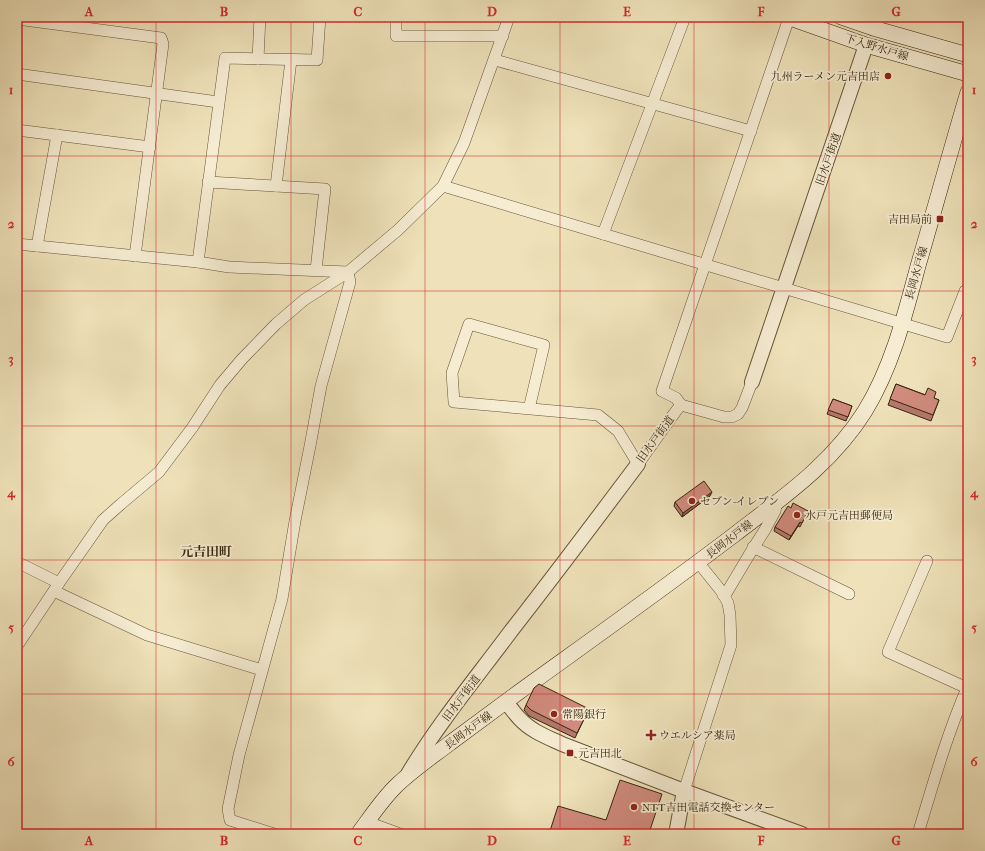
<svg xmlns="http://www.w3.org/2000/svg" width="985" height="851" font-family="'IM FELL French Canon','Noto Serif JP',serif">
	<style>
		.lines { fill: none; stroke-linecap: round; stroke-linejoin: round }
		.minor-casing { stroke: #645438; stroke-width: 12 }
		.tertiary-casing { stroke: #645438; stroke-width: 16 }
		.secondary-casing { stroke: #36240c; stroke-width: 16 }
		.minor { stroke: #f5ecd2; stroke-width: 11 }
		.tertiary { stroke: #f5ecd2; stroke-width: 14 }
		.secondary { stroke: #f5ecd2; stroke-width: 15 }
		.wall { fill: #b4786c; stroke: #36240c }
		.shaded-wall { fill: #926158; stroke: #36240c }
		.building { fill: #d18b7e; stroke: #36240c }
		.grid { fill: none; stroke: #d62828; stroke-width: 1; stroke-opacity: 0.55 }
		.poi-dot { fill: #8f2418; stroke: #f5ecd2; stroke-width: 1.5 }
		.labels { text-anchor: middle; stroke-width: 3.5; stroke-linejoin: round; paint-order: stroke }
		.street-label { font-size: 11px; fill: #36240c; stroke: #f5ecd2 }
		.poi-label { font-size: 11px; fill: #36240c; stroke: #f5ecd2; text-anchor: start }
		.quarter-label { font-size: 13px; font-weight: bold; fill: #36240c; stroke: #f5ecd2 }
		.neatline { fill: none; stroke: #d62828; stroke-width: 1.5 }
		.grid-label { font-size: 13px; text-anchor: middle; font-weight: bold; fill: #d62828 }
	</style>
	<rect width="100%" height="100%" fill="#efe2ba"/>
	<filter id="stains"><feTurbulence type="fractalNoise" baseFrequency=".005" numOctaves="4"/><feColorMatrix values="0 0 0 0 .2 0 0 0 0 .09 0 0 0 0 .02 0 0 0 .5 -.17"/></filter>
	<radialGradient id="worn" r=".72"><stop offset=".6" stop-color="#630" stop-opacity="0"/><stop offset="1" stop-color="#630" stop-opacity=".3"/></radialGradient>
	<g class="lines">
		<defs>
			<g id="minor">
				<polyline points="396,17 396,36 503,36"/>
				<polyline points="17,19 161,38 163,44 135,256"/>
				<polyline points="258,59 260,17"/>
				<polyline points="495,60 751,131"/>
				<polyline points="17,74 218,102"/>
				<polyline points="17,130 150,147"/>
				<polyline points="208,182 325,189 316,270"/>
				<polyline points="276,186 291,60"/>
				<polyline points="443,186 947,337 965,291 968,292"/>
				<polyline points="603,234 685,17"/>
				<polyline points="17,244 198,262 229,267 348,272 350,282 321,386 310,446 295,521 282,599 239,755 228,809 230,820 274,834"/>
				<polyline points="37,246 57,135"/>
				<polyline points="198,262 225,58 317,60 320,17"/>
				<polyline points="681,405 676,398 662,391 789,18"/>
				<polyline points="529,409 544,345 469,324 452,373 454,402 598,415 618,431 638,464 676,411 681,405 724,417 732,417 738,414 742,408 752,382"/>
				<polyline points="753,547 849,594"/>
				<polyline points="927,561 888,652 967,688"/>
				<polyline points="17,562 59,583"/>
				<polyline points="54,591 147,635 262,670"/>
				<polyline points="723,595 727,592 749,555 766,528 775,511 777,502"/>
				<polyline points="17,646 59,583 103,520 121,504 159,472 192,428 220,385 242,359 276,324 304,300 348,272 398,230 443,186 464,143 509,17"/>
				<polyline points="684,791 731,645 730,615 728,603 722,592 698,562"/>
				<polyline points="367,822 400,834"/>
				<path d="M918 834C933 784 947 734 968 686"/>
			</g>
			<g id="tertiary">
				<polyline points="873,28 877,17"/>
				<polyline points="752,382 866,45"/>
				<path d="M506 702C511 708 515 714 520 719 531 731 547 737 562 744L684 791 802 834"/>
				<path d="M408 774C438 724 476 678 511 631 554 576 596 520 638 464"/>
				<polyline points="676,834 684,791"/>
			</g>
			<g id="secondary">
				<polyline points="787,17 866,45 968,74"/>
				<polyline points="841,17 873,28 968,55"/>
				<path d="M358 834C370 818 381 801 395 787 412 770 432 757 450 743 473 726 496 709 519 692 591 640 663 589 734 535 782 498 832 464 865 411 892 367 905 315 918 266 935 208 951 149 968 92"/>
			</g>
		</defs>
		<use href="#minor" class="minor-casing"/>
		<use href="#tertiary" class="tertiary-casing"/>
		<use href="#secondary" class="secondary-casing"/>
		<use href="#minor" class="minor"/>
		<use href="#tertiary" class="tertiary"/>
		<use href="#secondary" class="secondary"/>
	</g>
	<g class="wall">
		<polygon points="896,384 939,400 931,421 888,405"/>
		<polygon points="833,399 852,406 846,421 827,414"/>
		<polygon points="710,496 682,517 674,506 675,502"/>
		<polygon points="791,508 808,511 800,527 798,526 789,540 774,531 775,527"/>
		<polygon points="526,705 586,715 575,738 529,716 524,710"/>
	</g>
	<g class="shaded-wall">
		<polygon points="712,492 710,496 682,517 683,513"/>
		<polygon points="800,522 798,526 789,540 791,536"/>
	</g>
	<g class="building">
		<polygon points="896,384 925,395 928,388 936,392 934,398 939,400 933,415 890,399"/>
		<polygon points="833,399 852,406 848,417 828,410"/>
		<polygon points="704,481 712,492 683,513 675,502"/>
		<polygon points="793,503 808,511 802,523 800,522 791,536 775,527 788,506 791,508"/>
		<polygon points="539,684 589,709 577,733 531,710 526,705 534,688"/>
		<polygon points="620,780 662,794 649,833 651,834 549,834 558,806 606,820"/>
	</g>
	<path class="grid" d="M156 17V834M291 17V834M425 17V834M560 17V834M694 17V834M829 17V834M17 156H968M17 291H968M17 426H968M17 560H968M17 694H968"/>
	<g class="poi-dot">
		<circle cx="888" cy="76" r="4"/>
		<rect x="936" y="215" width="8" height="8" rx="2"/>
		<circle cx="692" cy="501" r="4"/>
		<circle cx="797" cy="515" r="4"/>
		<circle cx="554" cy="714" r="4"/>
		<path d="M649 729h4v4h4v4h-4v4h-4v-4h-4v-4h4z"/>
		<rect x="566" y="749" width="8" height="8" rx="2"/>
		<circle cx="634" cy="807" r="4"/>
	</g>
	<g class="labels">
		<g class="street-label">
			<text transform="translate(877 47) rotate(17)" y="4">下入野水戸線</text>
			<text transform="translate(828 159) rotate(-71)" y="4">旧水戸街道</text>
			<text transform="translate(916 273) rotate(-74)" y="4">長岡水戸線</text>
			<text transform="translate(655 439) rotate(-54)" y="4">旧水戸街道</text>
			<text transform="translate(729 539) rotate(-37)" y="4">長岡水戸線</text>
			<text transform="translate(461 698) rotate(-53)" y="4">旧水戸街道</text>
			<text transform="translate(468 730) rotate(-36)" y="4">長岡水戸線</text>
		</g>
		<g class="poi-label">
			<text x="880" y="80" text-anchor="end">九州ラーメン元吉田店</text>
			<text x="932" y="223" text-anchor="end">吉田局前</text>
			<text x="700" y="505">セブン-イレブン</text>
			<text x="805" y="519">水戸元吉田郵便局</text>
			<text x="562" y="718">常陽銀行</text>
			<text x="659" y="739">ウエルシア薬局</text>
			<text x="578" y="757">元吉田北</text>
			<text x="642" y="811">NTT吉田電話交換センター</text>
		</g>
		<g class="quarter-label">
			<text x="206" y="556">元吉田町</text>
		</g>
	</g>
	<rect width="985" height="851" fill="none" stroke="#efe2ba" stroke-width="44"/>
	<rect x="22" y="22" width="941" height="807" class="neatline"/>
	<g class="grid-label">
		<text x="89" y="16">A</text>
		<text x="224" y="16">B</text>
		<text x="358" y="16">C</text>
		<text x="492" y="16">D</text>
		<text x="627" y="16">E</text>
		<text x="761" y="16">F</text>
		<text x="896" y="16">G</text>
		<text x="11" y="94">1</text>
		<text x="974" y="94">1</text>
		<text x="11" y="228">2</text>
		<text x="974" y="228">2</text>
		<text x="11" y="363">3</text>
		<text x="974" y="363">3</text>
		<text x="11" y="497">4</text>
		<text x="974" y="497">4</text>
		<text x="11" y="632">5</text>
		<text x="974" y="632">5</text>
		<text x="11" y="766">6</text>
		<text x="974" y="766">6</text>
		<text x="89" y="845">A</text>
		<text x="224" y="845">B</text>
		<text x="358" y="845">C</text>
		<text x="492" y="845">D</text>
		<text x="627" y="845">E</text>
		<text x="761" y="845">F</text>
		<text x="896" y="845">G</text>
	</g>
	<rect width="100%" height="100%" filter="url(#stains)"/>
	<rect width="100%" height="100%" fill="url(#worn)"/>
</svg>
